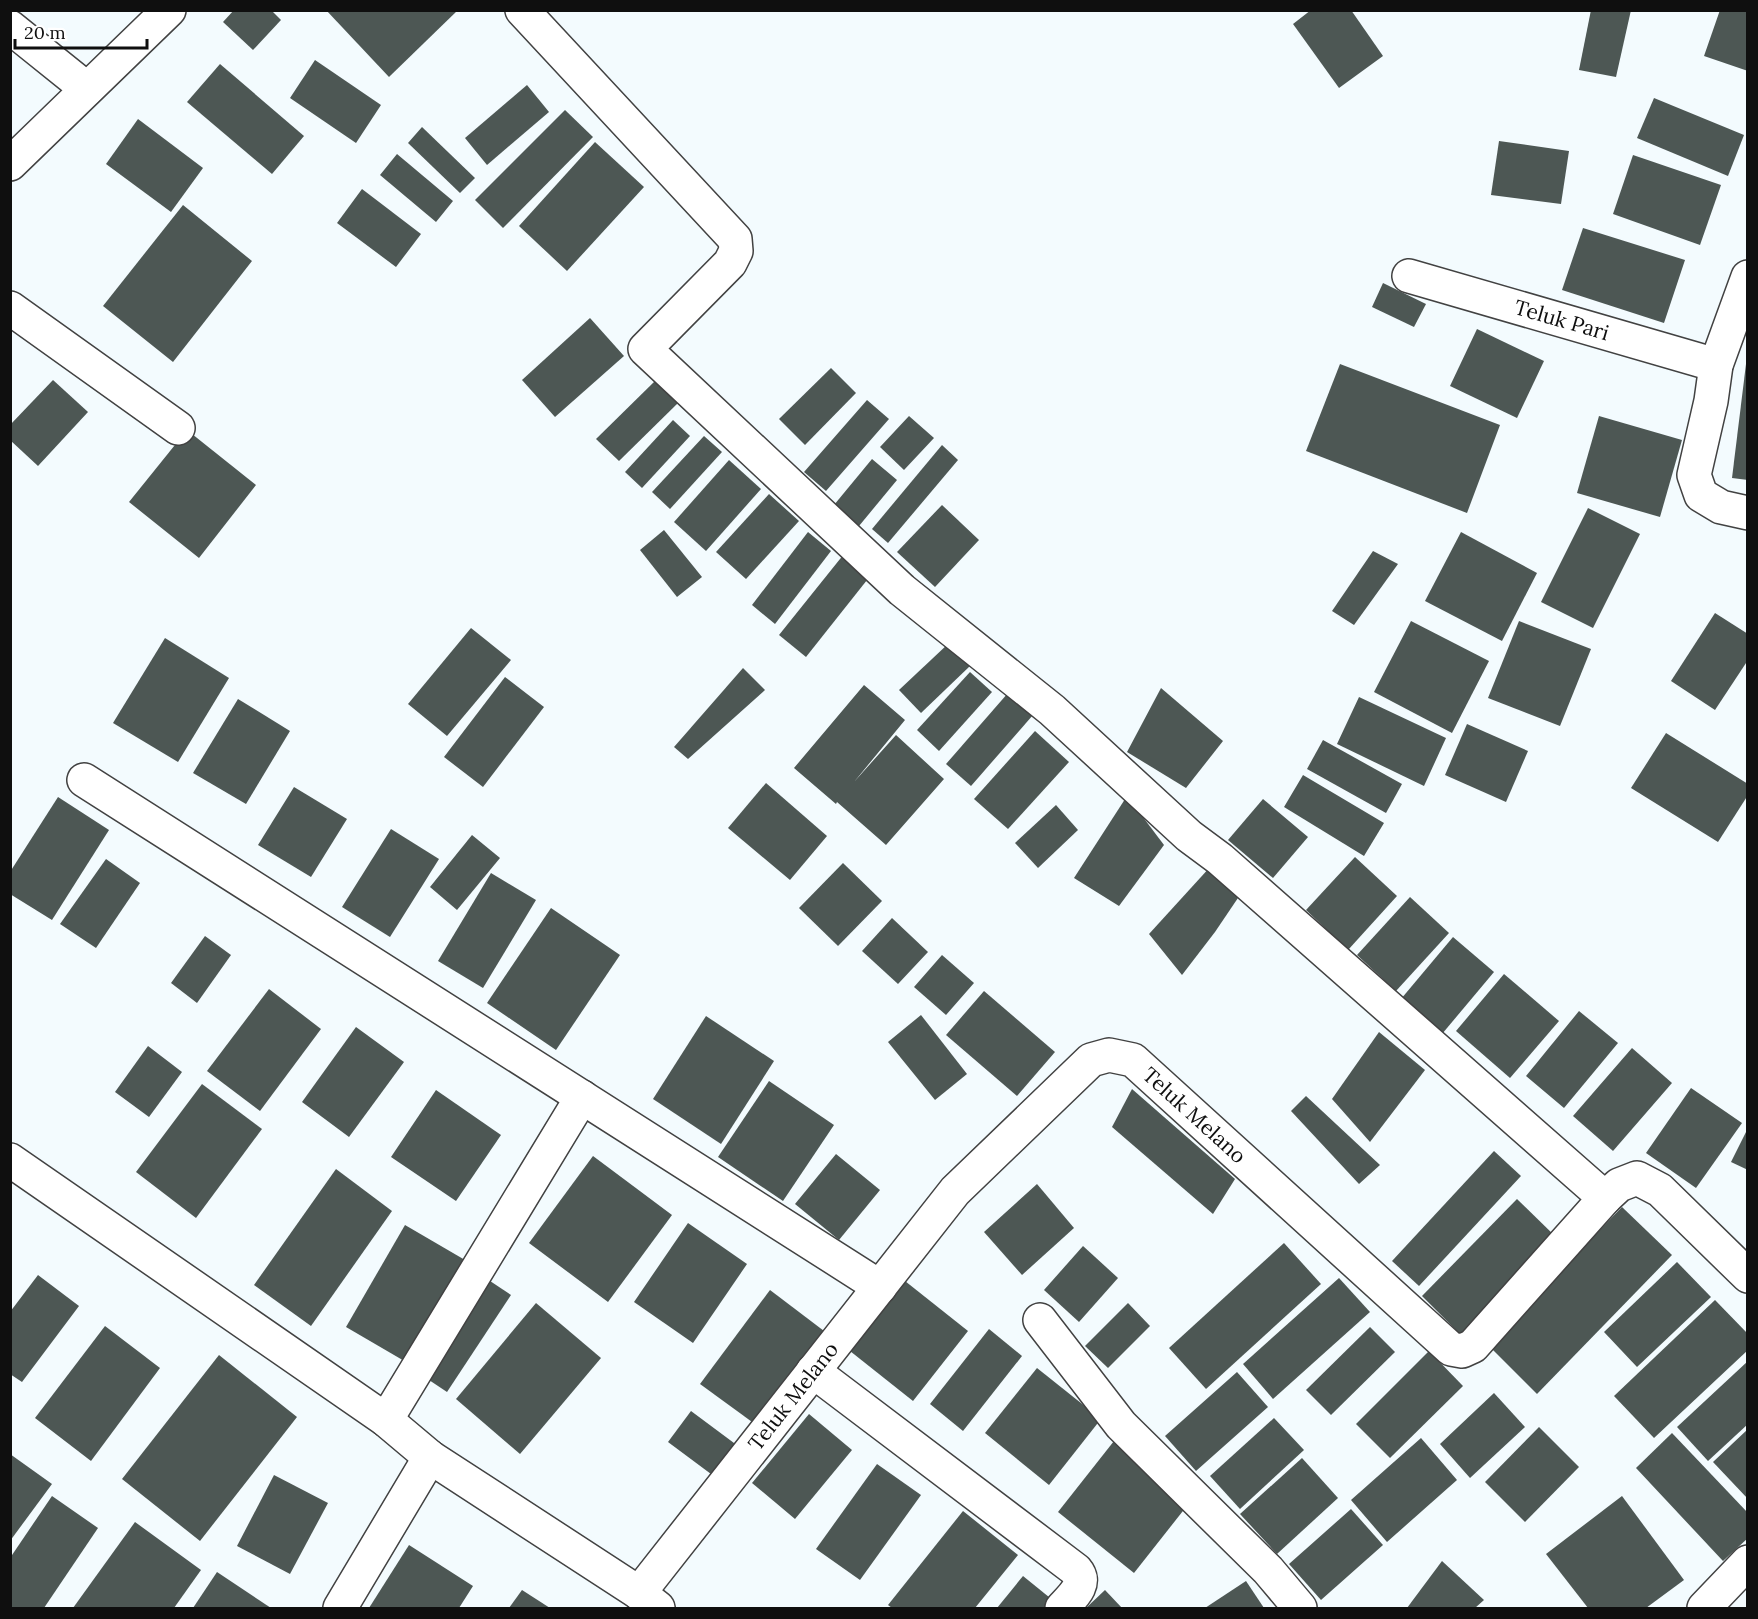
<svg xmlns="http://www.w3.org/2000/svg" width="1758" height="1619" font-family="Lora,serif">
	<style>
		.building { fill: #4d5754 }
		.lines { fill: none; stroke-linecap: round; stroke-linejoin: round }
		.street-casing { stroke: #424242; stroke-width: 36 }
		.street { stroke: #fff; stroke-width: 33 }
		.labels { text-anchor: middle; stroke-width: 6; stroke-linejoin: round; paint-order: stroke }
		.street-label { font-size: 21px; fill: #0f0f0f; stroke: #fff }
	</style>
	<rect width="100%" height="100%" fill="#f3fbfe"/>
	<g class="building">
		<polygon points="234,10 271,10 281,20 253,50 223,22"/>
		<polygon points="326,10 458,10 389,77"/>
		<polygon points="1311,10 1351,10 1383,56 1339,88 1293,24"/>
		<polygon points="1591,10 1631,10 1616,77 1579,70"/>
		<polygon points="1720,10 1748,10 1748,71 1704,56"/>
		<polygon points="315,60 381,105 356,143 290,98"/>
		<polygon points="220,64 304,136 272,174 187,102"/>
		<polygon points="527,85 549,112 487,165 465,138"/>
		<polygon points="1654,98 1744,135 1728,176 1637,138"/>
		<polygon points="565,110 593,137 503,228 475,200"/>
		<polygon points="138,119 203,168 171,212 106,164"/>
		<polygon points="422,127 475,178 460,193 408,143"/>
		<polygon points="1499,141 1569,151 1561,204 1491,195"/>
		<polygon points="595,142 644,187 567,271 519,226"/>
		<polygon points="397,154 453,201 436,222 380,175"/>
		<polygon points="1633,155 1721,185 1700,245 1613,214"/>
		<polygon points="362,189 421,234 396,267 337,223"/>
		<polygon points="183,205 252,261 173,362 103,306"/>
		<polygon points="1583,228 1685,260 1664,323 1562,290"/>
		<polygon points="1383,283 1426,304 1414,327 1372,307"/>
		<polygon points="590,318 624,356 555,417 522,380"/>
		<polygon points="1477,329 1544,361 1517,418 1450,386"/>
		<polygon points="1340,364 1500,425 1467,513 1306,451"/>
		<polygon points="1746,364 1748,364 1748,480 1732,478"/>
		<polygon points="831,368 856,393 805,445 779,419"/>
		<polygon points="53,380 88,412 38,466 10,440 10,425"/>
		<polygon points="655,381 678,403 619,461 596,439"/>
		<polygon points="867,400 889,419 826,491 804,472"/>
		<polygon points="909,416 934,438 904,470 880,447"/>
		<polygon points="1599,416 1682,440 1660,517 1577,493"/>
		<polygon points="673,420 690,436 642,488 625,472"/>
		<polygon points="187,430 256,485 199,558 129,502"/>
		<polygon points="704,436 722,452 670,509 652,492"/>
		<polygon points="942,445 958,460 888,543 872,529"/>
		<polygon points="872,459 897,480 859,526 834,505"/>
		<polygon points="729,460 761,489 706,551 674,522"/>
		<polygon points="769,494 799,521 746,579 716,552"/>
		<polygon points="942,505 979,540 935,587 897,552"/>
		<polygon points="1588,508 1640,534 1593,628 1541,602"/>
		<polygon points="664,530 702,577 677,597 640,550"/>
		<polygon points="808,532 831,551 775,624 752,605"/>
		<polygon points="1461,532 1537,573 1502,641 1425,601"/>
		<polygon points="1373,551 1398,564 1354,625 1332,611"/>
		<polygon points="844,554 871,575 806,657 779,635"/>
		<polygon points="1715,613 1748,634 1748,660 1715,710 1671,681"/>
		<polygon points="1411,621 1489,661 1452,733 1374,692"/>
		<polygon points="1519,621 1591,649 1560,726 1488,698"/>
		<polygon points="471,628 511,660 447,736 408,704"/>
		<polygon points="165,638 229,678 178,762 113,723"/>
		<polygon points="949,643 970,666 921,713 899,690"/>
		<polygon points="743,668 765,690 688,759 674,747"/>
		<polygon points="970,672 992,692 939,751 917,730"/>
		<polygon points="505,677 544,707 483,787 444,757"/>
		<polygon points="864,685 905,720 854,782 896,735 944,779 886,845 837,802 836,804 794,768"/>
		<polygon points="1161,688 1223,741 1186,788 1127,752"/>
		<polygon points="1008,693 1033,715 971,786 946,764"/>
		<polygon points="1359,697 1446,738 1424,786 1337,744"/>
		<polygon points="238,699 290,731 246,804 193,773"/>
		<polygon points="1467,724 1528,751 1506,802 1445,775"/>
		<polygon points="1035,731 1069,762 1008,829 974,799"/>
		<polygon points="1666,733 1748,784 1748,795 1718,842 1631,788"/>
		<polygon points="1323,740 1402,784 1386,813 1307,769"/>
		<polygon points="1303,775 1384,823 1364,856 1284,807"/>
		<polygon points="766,783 827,836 790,880 728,828"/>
		<polygon points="294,787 347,819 311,877 258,845"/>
		<polygon points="1127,796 1164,845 1119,906 1074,878"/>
		<polygon points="58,797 109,830 52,920 10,894 10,872"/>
		<polygon points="1263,799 1308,837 1273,878 1228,840"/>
		<polygon points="1056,805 1078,830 1038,868 1015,843"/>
		<polygon points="391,829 439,859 390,937 342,907"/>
		<polygon points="472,835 500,858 457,910 430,887"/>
		<polygon points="1355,857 1397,896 1348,950 1306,910"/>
		<polygon points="106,859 140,883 96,948 60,924"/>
		<polygon points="843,863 882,901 838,946 799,908"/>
		<polygon points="1211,866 1242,892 1215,932 1182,975 1149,934"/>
		<polygon points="491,873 536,900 483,988 438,961"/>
		<polygon points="1410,897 1449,933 1396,991 1357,955"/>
		<polygon points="551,908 620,955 556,1050 487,1003"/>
		<polygon points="892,918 928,952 898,984 862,951"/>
		<polygon points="205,936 231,955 197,1003 171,983"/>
		<polygon points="1453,937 1494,972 1442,1034 1401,999"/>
		<polygon points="942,955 974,983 946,1015 914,987"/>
		<polygon points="1504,974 1559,1021 1510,1078 1456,1031"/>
		<polygon points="269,989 321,1029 260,1111 207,1071"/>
		<polygon points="984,991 1055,1052 1017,1096 946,1035"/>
		<polygon points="1579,1011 1618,1043 1564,1108 1526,1076"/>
		<polygon points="921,1015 967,1074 935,1100 888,1042"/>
		<polygon points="706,1016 774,1061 721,1144 653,1099"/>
		<polygon points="356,1027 404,1062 349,1137 302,1102"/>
		<polygon points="1379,1032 1425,1070 1370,1142 1332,1099"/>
		<polygon points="148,1046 182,1072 149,1117 115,1092"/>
		<polygon points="1632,1048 1672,1083 1613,1151 1573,1116"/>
		<polygon points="769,1081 834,1125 783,1201 718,1157"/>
		<polygon points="202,1084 262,1129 196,1218 136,1172"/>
		<polygon points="1691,1088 1742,1123 1696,1188 1646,1153"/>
		<polygon points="1132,1089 1235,1179 1213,1214 1112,1127"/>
		<polygon points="436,1090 501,1135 456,1201 391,1157"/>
		<polygon points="1306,1096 1380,1165 1359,1184 1291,1111"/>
		<polygon points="1748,1128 1748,1170 1731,1162"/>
		<polygon points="1494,1151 1521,1176 1419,1286 1392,1261"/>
		<polygon points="836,1154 880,1190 839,1240 795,1204"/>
		<polygon points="593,1156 672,1215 608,1302 529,1243"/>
		<polygon points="336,1169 392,1211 311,1326 254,1285"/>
		<polygon points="1037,1184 1074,1228 1022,1275 984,1232"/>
		<polygon points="1517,1199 1558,1239 1463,1337 1422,1296"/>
		<polygon points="1622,1207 1672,1255 1537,1394 1488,1345"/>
		<polygon points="688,1223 747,1264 693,1343 634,1302"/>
		<polygon points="405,1225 465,1260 406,1362 346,1327"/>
		<polygon points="1284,1243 1321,1284 1206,1389 1169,1348"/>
		<polygon points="1083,1246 1118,1278 1079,1322 1044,1290"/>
		<polygon points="1677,1262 1711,1297 1637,1367 1604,1332"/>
		<polygon points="38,1275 79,1306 22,1382 10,1374 10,1312"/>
		<polygon points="484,1277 511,1295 447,1392 420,1374"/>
		<polygon points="1339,1278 1370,1312 1273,1399 1243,1364"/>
		<polygon points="905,1281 968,1331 913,1401 850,1351"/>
		<polygon points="770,1290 828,1334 759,1427 700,1384"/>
		<polygon points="1715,1300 1748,1334 1748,1350 1654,1438 1614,1396"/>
		<polygon points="536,1303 601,1358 520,1454 456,1399"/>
		<polygon points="1128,1303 1150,1326 1108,1368 1085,1346"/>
		<polygon points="105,1326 160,1368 91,1461 35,1418"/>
		<polygon points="1370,1327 1395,1352 1331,1415 1306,1390"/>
		<polygon points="989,1329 1022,1356 963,1431 930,1404"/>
		<polygon points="1429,1351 1463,1386 1390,1458 1356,1424"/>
		<polygon points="219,1355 297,1417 200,1541 122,1479"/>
		<polygon points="1748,1361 1748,1424 1708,1461 1677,1427"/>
		<polygon points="1037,1368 1101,1419 1049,1485 985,1433"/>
		<polygon points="1237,1372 1268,1407 1196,1471 1165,1436"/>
		<polygon points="1494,1393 1525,1427 1470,1478 1440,1444"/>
		<polygon points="691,1411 738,1446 715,1477 668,1442"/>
		<polygon points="809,1414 852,1450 795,1519 752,1483"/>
		<polygon points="1274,1418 1304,1450 1240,1509 1210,1476"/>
		<polygon points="1539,1427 1579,1467 1525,1522 1485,1482"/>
		<polygon points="1748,1429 1748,1499 1713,1462"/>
		<polygon points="1672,1433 1748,1513 1748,1538 1723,1561 1636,1468"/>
		<polygon points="1421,1438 1457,1480 1387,1542 1351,1500"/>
		<polygon points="1114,1441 1190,1502 1134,1573 1058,1512"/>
		<polygon points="10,1454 52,1484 10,1541"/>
		<polygon points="1302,1458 1338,1498 1277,1554 1240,1514"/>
		<polygon points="877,1464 921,1495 860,1580 816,1549"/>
		<polygon points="274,1475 328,1503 290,1574 237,1546"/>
		<polygon points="52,1496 98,1528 44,1608 10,1608 10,1558"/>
		<polygon points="1622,1496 1684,1580 1646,1608 1588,1608 1546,1554"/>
		<polygon points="1351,1509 1383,1545 1321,1600 1289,1564"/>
		<polygon points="963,1511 1018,1555 975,1608 892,1608 888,1605"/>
		<polygon points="135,1522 201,1570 174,1608 73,1608"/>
		<polygon points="409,1545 473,1586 459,1608 369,1608"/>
		<polygon points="1442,1561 1484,1600 1475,1608 1407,1608"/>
		<polygon points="217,1572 271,1608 193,1608"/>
		<polygon points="1023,1576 1060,1606 1058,1608 997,1608"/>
		<polygon points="1246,1581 1264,1608 1205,1608"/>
		<polygon points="522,1590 550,1608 509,1608"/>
		<polygon points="1105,1590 1122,1608 1086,1608"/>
	</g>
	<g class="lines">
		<defs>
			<g id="street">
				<polyline points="522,10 735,239 736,251 730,263 645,349 902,590 1052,710 1189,836 1220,859 1605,1198"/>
				<polyline points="10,27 87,89"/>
				<polyline points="10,164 169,10"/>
				<path id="s1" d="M1409 276 1716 365"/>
				<polyline points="1748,277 1716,365 1711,401 1694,475 1701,495 1721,507 1748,513"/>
				<polyline points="10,308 178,428"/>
				<polyline points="84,780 880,1287"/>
				<polyline points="10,1160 386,1420 430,1457 639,1593 658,1608"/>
				<polyline points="1040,1320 1121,1425 1268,1570 1300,1608"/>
				<path d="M813 1371 1076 1570C1088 1584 1072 1597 1062 1608"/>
				<polyline points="386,1420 582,1097"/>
				<path id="s2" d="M639 1593 955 1191 1091 1060 1109 1055 1133 1060 1451 1349 1462 1351 1473 1346 1605 1198 1619 1185 1637 1178 1660 1190 1748 1276"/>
				<polyline points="340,1608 430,1457"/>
				<polyline points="1704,1608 1748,1562"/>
			</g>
		</defs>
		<use href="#street" class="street-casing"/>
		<use href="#street" class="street"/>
	</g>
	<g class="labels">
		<g class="street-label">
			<text dy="7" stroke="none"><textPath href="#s1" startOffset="159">Teluk Pari</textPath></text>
			<text dy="7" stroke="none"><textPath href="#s2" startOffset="826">Teluk Melano</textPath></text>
			<text dy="7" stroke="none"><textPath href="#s2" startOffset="250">Teluk Melano</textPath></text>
		</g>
	</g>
	<rect width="1758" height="1619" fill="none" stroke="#0f0f0f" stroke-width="24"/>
	<path d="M15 39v9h132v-9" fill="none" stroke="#0f0f0f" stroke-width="3"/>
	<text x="24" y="39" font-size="18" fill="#0f0f0f" stroke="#ffffff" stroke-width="4.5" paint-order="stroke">20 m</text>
</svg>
